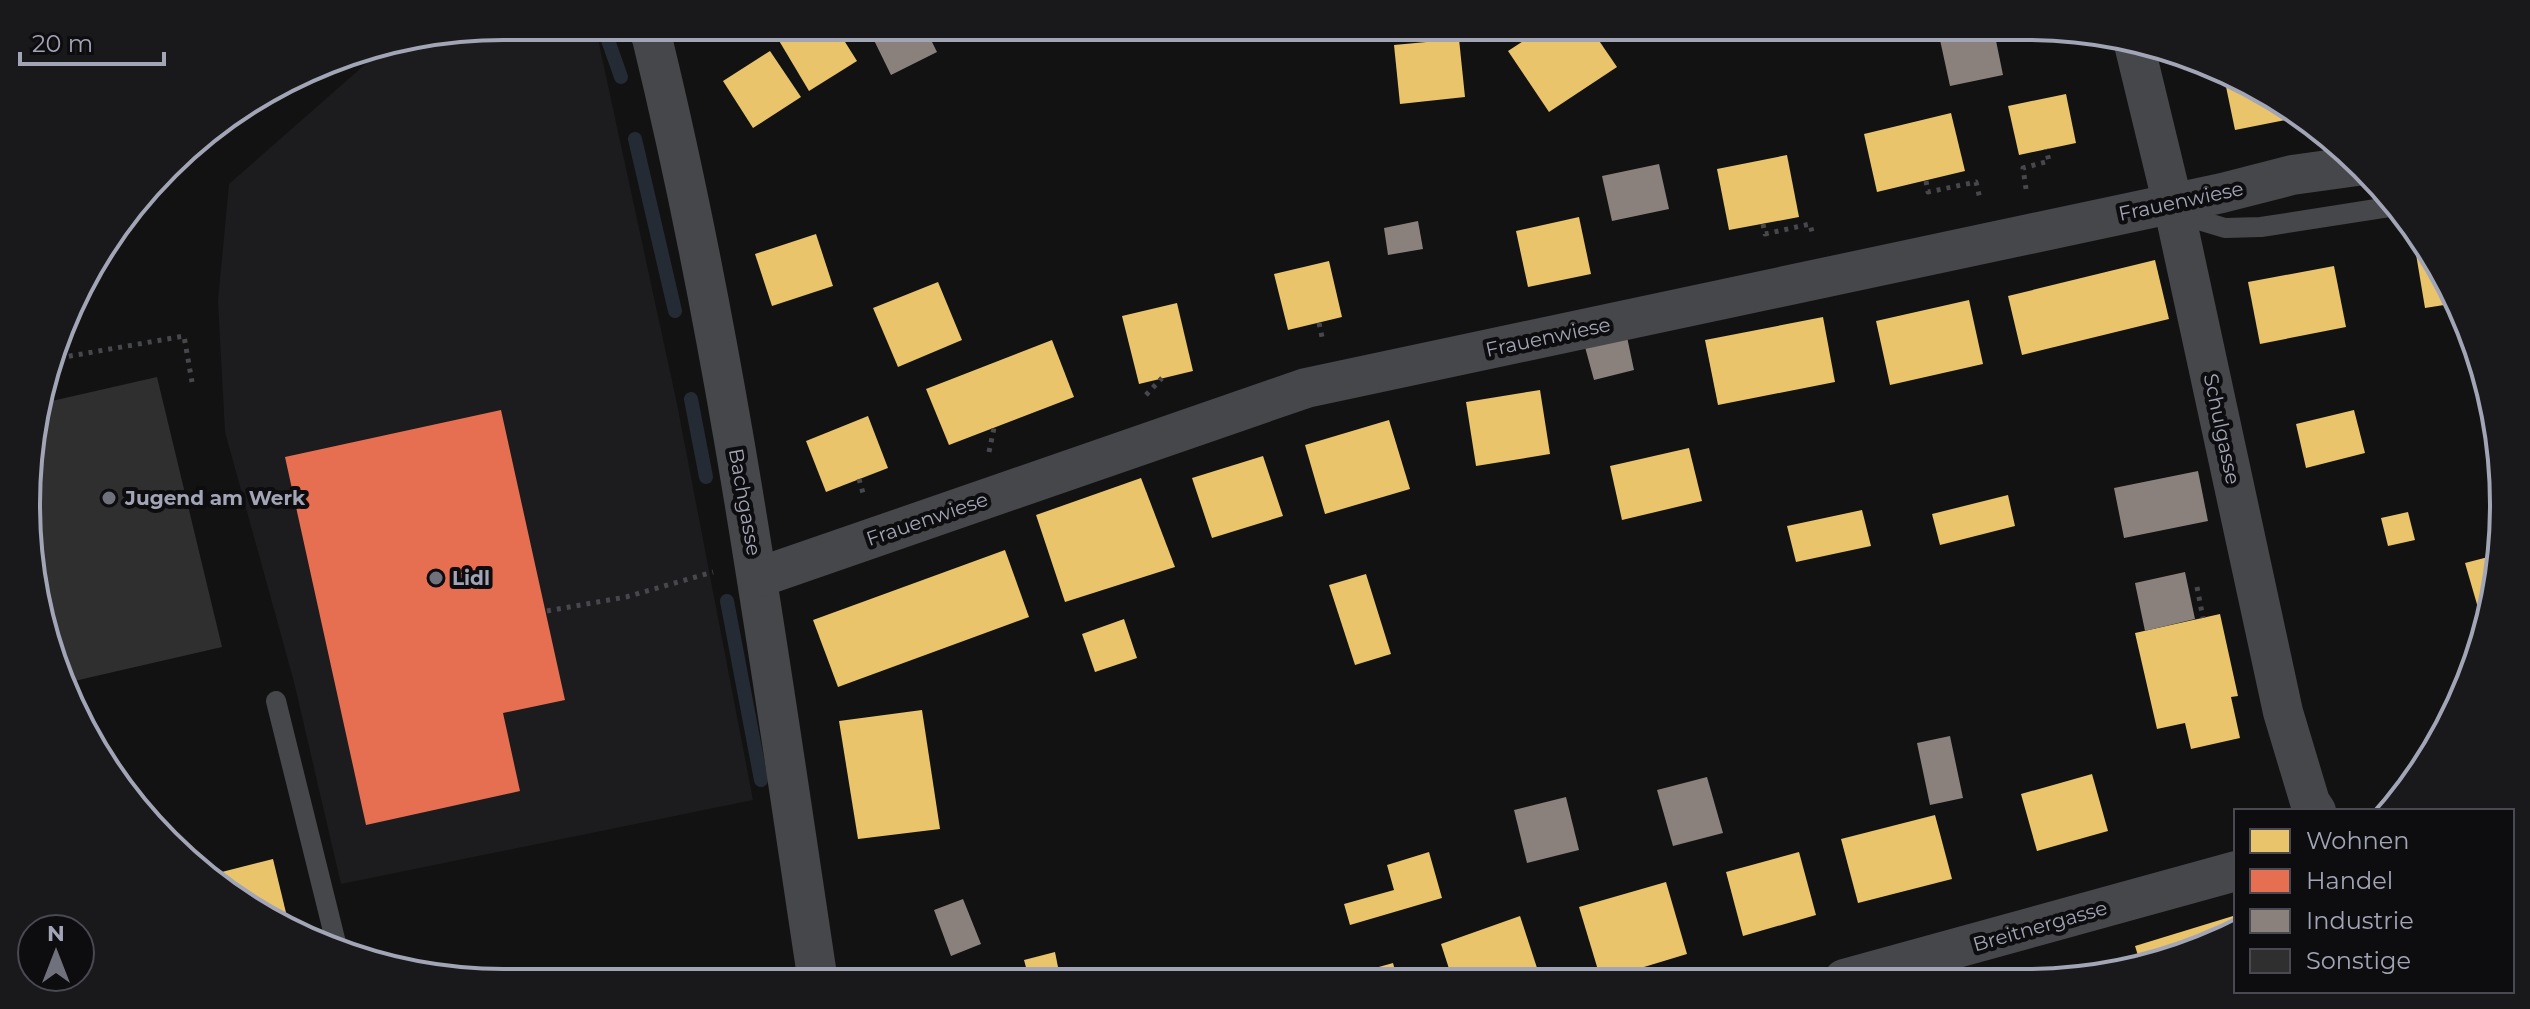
<svg xmlns="http://www.w3.org/2000/svg" width="2530" height="1009" font-family="Montserrat,sans-serif">
	<style>
		.built { fill: #1c1c1e }
		.homes { fill: #e9c46a }
		.shops { fill: #e76f51 }
		.industry { fill: #8a817c }
		.lines { fill: none; stroke-linecap: round; stroke-linejoin: round }
		.stream { stroke: #252b35; stroke-width: 14 }
		.building { fill: #2f2f30 }
		.path { stroke: #47484d; stroke-width: 5; stroke-dasharray: 4 6; stroke-linecap: butt }
		.lane { stroke: #46474b; stroke-width: 20 }
		.street { stroke: #46474b; stroke-width: 40 }
		.poi-dot { fill: #6f727c; stroke: #0d0c0e; stroke-width: 3 }
		.labels { text-anchor: middle; stroke-width: 8; stroke-linejoin: round; paint-order: stroke }
		.street-label { font-size: 20px; fill: #a1a5b5; stroke: #0d0c0e }
		.poi-label { font-size: 20px; font-weight: bold; fill: #a1a5b5; stroke: #0d0c0e; text-anchor: start }
		.rim { fill: none; stroke: #a1a5b5; stroke-width: 4 }
	</style>
	<rect width="100%" height="100%" fill="#121212"/>
	<polygon class="built" points="505,26 592,26 596,30 677,404 753,800 341,884 294,682 225,432 218,301 229,184 386,46"/>
	<g class="homes">
		<polygon points="800,26 835,26 857,61 809,91 778,39"/>
		<polygon points="1546,26 1589,26 1617,67 1549,112 1508,51"/>
		<polygon points="1459,39 1465,97 1400,104 1394,45"/>
		<polygon points="770,51 801,97 753,128 723,81"/>
		<polygon points="2224,77 2272,105 2295,118 2235,130"/>
		<polygon points="2066,94 2076,143 2019,155 2008,106"/>
		<polygon points="1951,113 1965,171 1877,192 1864,134"/>
		<polygon points="1787,155 1799,217 1729,230 1717,169"/>
		<polygon points="1579,217 1591,274 1528,287 1516,231"/>
		<polygon points="816,234 833,286 772,306 755,254"/>
		<polygon points="2424,253 2454,292 2457,303 2425,308 2416,254"/>
		<polygon points="2155,260 2169,319 2022,355 2008,296"/>
		<polygon points="1329,261 1342,317 1288,330 1274,274"/>
		<polygon points="2334,266 2346,327 2260,344 2248,282"/>
		<polygon points="938,282 962,340 898,367 873,308"/>
		<polygon points="1969,300 1983,364 1890,385 1876,321"/>
		<polygon points="1177,303 1193,371 1139,384 1122,316"/>
		<polygon points="1823,317 1835,382 1718,405 1705,340"/>
		<polygon points="1052,340 1074,397 949,445 926,389"/>
		<polygon points="1540,390 1550,454 1476,466 1466,402"/>
		<polygon points="2354,410 2365,453 2306,468 2296,424"/>
		<polygon points="868,416 888,468 826,492 806,441"/>
		<polygon points="1389,420 1410,489 1325,514 1305,445"/>
		<polygon points="1689,448 1702,501 1622,520 1610,466"/>
		<polygon points="1263,456 1283,516 1212,538 1192,478"/>
		<polygon points="1141,478 1175,567 1065,602 1036,515"/>
		<polygon points="2008,495 2015,526 1940,545 1932,514"/>
		<polygon points="1862,510 1871,546 1796,562 1787,526"/>
		<polygon points="2408,512 2415,540 2388,546 2381,518"/>
		<polygon points="1005,550 1029,617 838,687 813,620"/>
		<polygon points="2492,556 2483,625 2465,563"/>
		<polygon points="1366,574 1391,654 1355,665 1329,585"/>
		<polygon points="2220,614 2238,696 2231,697 2240,738 2191,749 2185,723 2157,729 2135,633"/>
		<polygon points="1124,619 1137,658 1095,672 1082,634"/>
		<polygon points="922,710 940,829 858,839 839,721"/>
		<polygon points="2092,774 2108,831 2037,851 2021,794"/>
		<polygon points="1935,815 1952,879 1858,903 1841,839"/>
		<polygon points="1429,852 1442,898 1350,925 1344,904 1394,890 1387,865"/>
		<polygon points="1799,852 1816,915 1743,936 1726,872"/>
		<polygon points="273,859 289,925 213,884 206,876"/>
		<polygon points="1666,882 1687,954 1601,980 1579,907"/>
		<polygon points="1520,916 1541,980 1453,981 1441,944"/>
		<polygon points="2233,916 2236,930 2209,946 2141,965 2135,946"/>
		<polygon points="1055,952 1061,982 1030,982 1024,960"/>
		<polygon points="1393,963 1398,981 1332,981 1332,980"/>
	</g>
	<polygon class="shops" points="501,410 565,700 503,713 520,791 366,825 285,457"/>
	<g class="industry">
		<polygon points="867,26 924,26 937,52 891,75"/>
		<polygon points="1937,26 1993,26 2003,75 1950,86"/>
		<polygon points="1659,164 1669,209 1612,221 1602,176"/>
		<polygon points="1418,221 1423,249 1388,255 1384,228"/>
		<polygon points="1627,337 1634,370 1594,380 1585,347"/>
		<polygon points="2198,471 2208,521 2124,538 2114,488"/>
		<polygon points="2185,572 2195,619 2145,631 2135,583"/>
		<polygon points="1950,736 1963,798 1930,805 1917,743"/>
		<polygon points="1707,777 1723,833 1673,846 1657,790"/>
		<polygon points="1566,797 1579,850 1527,863 1514,810"/>
		<polygon points="963,899 981,944 951,956 934,910"/>
	</g>
	<g class="lines">
		<g class="stream">
			<polyline points="603,26 621,77"/>
			<polyline points="635,139 675,311"/>
			<polyline points="691,399 706,477"/>
			<polyline points="727,601 761,780"/>
		</g>
	</g>
	<polygon class="building" points="157,377 222,647 70,682 62,663 34,554 30,442 43,403"/>
	<g class="lines">
		<g class="path">
			<polyline points="1926,181 1928,192 1976,182 1980,199"/>
			<polyline points="2026,189 2023,168 2049,161 2046,149"/>
			<polyline points="1763,224 1765,234 1810,224 1813,236"/>
			<polyline points="1319,323 1322,337 1326,336"/>
			<polyline points="59,358 184,336 192,382"/>
			<polyline points="1146,395 1162,378"/>
			<polyline points="989,452 994,428"/>
			<polyline points="859,479 863,493 867,491"/>
			<polyline points="2197,587 2203,618"/>
			<polyline points="547,611 626,597 713,572"/>
			<polyline points="2379,811 2391,807"/>
		</g>
		<g class="lane">
			<polyline points="2175,213 2225,228 2261,227 2389,207"/>
			<polyline points="276,701 338,951"/>
		</g>
		<g class="street">
			<path d="M647 26 652 38C728 349 770 666 818 982"/>
			<polyline points="2134,44 2175,213 2283,712 2310,802 2316,811"/>
			<polyline points="757,578 1306,388 2222,193 2292,175 2357,166"/>
			<polyline points="1844,979 2236,871"/>
		</g>
	</g>
	<g class="poi-dot">
		<circle cx="109" cy="498" r="8"/>
		<circle cx="436" cy="578" r="8"/>
	</g>
	<g class="labels">
		<g class="street-label">
			<text transform="translate(2181 201) rotate(-12)" y="7">Frauenwiese</text>
			<text transform="translate(1548 337) rotate(-12)" y="7">Frauenwiese</text>
			<text transform="translate(2222 429) rotate(78)" y="7">Schulgasse</text>
			<text transform="translate(745 502) rotate(80)" y="7">Bachgasse</text>
			<text transform="translate(927 519) rotate(-19)" y="7">Frauenwiese</text>
			<text transform="translate(2040 926) rotate(-16)" y="7">Breitnergasse</text>
		</g>
		<g class="poi-label">
			<text x="125" y="505">Jugend am Werk</text>
			<text x="452" y="585">Lidl</text>
		</g>
	</g>
	<path d="M0 0H2530V1009H0ZM504 40H2026A464 464 0 0 1 2490 504V505A464 464 0 0 1 2026 969H504A464 464 0 0 1 40 505V504A464 464 0 0 1 504 40Z" fill="#19181b" fill-rule="evenodd"/>
	<path class="rim" d="M504 40H2026A464 464 0 0 1 2490 504V505A464 464 0 0 1 2026 969H504A464 464 0 0 1 40 505V504A464 464 0 0 1 504 40Z"/>
	<rect x="2234" y="809" width="280" height="184" fill="#0d0c0e" stroke="#484951" stroke-width="2"/>
	<rect x="2250" y="829" width="40" height="24" fill="#e9c46a" stroke="#484951" stroke-width="2"/>
	<text x="2306" y="849" font-size="24" fill="#a1a5b5">Wohnen</text>
	<rect x="2250" y="869" width="40" height="24" fill="#e76f51" stroke="#484951" stroke-width="2"/>
	<text x="2306" y="889" font-size="24" fill="#a1a5b5">Handel</text>
	<rect x="2250" y="909" width="40" height="24" fill="#8a817c" stroke="#484951" stroke-width="2"/>
	<text x="2306" y="929" font-size="24" fill="#a1a5b5">Industrie</text>
	<rect x="2250" y="949" width="40" height="24" fill="#2f2f30" stroke="#484951" stroke-width="2"/>
	<text x="2306" y="969" font-size="24" fill="#a1a5b5">Sonstige</text>
	<g transform="translate(56 953)"><circle r="38" fill="#0d0c0e" stroke="#484951" stroke-width="2"/>
	<path d="M0-6L14 30L0 20L-14 30Z" fill="#6f727c"/>
	<text y="-12" font-size="22" font-weight="bold" text-anchor="middle" fill="#a1a5b5">N</text>
	</g>
	<path d="M20 52v12h144v-12" fill="none" stroke="#a1a5b5" stroke-width="4"/>
	<text x="32" y="52" font-size="24" fill="#a1a5b5" stroke="#0d0c0e" stroke-width="6" paint-order="stroke">20 m</text>
</svg>
